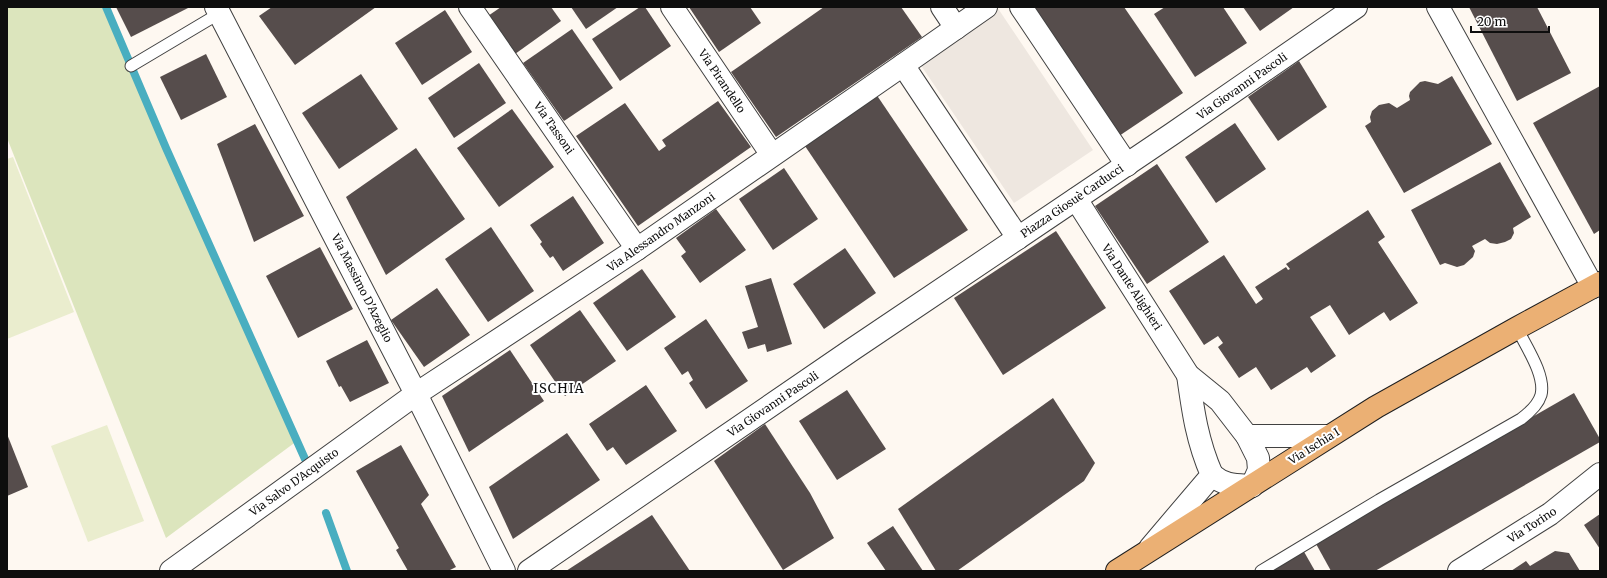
<svg xmlns="http://www.w3.org/2000/svg" width="1607" height="578" font-family="Merriweather,serif">
	<style>
		.green { fill: #dce5bd }
		.pitch { fill: #eaedce }
		.plaza { fill: #eee7e0 }
		.lines { fill: none; stroke-linecap: round; stroke-linejoin: round }
		.stream { stroke: #49aec0; stroke-width: 8 }
		.building { fill: #564d4c }
		.service-casing { stroke: #414141; stroke-width: 13 }
		.minor-casing { stroke: #414141; stroke-width: 24 }
		.primary-casing { stroke: #1f1f1f; stroke-width: 24 }
		.service { stroke: #fff; stroke-width: 11 }
		.minor { stroke: #fff; stroke-width: 22 }
		.primary { stroke: #ebb074; stroke-width: 22 }
		.labels { text-anchor: middle; stroke-width: 4; stroke-linejoin: round; paint-order: stroke }
		.street-label { font-size: 11px; fill: #0e0e0e; stroke: #fff }
		.quarter-label { font-size: 13px; letter-spacing: 1px; fill: #0e0e0e; stroke: #fff }
	</style>
	<rect width="100%" height="100%" fill="#fef8f1"/>
	<polygon class="green" points="7,7 102,7 297,441 166,538 7,138"/>
	<g class="pitch">
		<polygon points="13,157 74,312 7,339 7,159"/>
		<polygon points="107,425 144,521 88,542 51,446"/>
	</g>
	<polygon class="plaza" points="992,7 997,7 1093,150 1014,203 918,61"/>
	<g class="lines">
		<g class="stream">
			<polyline points="106,7 166,148 305,459"/>
			<polyline points="326,513 347,571"/>
		</g>
	</g>
	<g class="building">
		<polygon points="116,7 190,7 131,37"/>
		<polygon points="272,7 376,7 295,65 259,16"/>
		<polygon points="501,7 551,7 561,21 515,54 488,16"/>
		<polygon points="571,7 618,7 586,29"/>
		<polygon points="640,7 645,7 671,46 620,81 592,39"/>
		<polygon points="689,7 750,7 761,23 719,52"/>
		<polygon points="824,7 901,7 922,37 776,137 731,72"/>
		<polygon points="1032,7 1124,7 1183,93 1119,136"/>
		<polygon points="1165,7 1223,7 1247,43 1195,77 1154,14"/>
		<polygon points="1243,7 1294,7 1260,31"/>
		<polygon points="1469,7 1537,7 1571,73 1517,101"/>
		<polygon points="445,10 472,52 422,85 395,43"/>
		<polygon points="572,29 613,88 564,121 523,63"/>
		<polygon points="206,54 227,97 181,120 160,77"/>
		<polygon points="1299,61 1327,107 1278,141 1248,97"/>
		<polygon points="479,63 506,103 454,138 428,98"/>
		<polygon points="361,74 398,129 339,169 302,113"/>
		<polygon points="1452,76 1492,144 1404,193 1365,126 1371,122 1370,117 1372,111 1379,105 1389,103 1397,108 1410,100 1409,96 1410,92 1420,82 1425,81 1438,84"/>
		<polygon points="1600,86 1600,230 1594,234 1533,123"/>
		<polygon points="876,94 968,230 894,278 805,146"/>
		<polygon points="718,101 751,147 638,226 576,136 625,103 659,151 666,146 662,140"/>
		<polygon points="512,109 554,167 499,207 457,148"/>
		<polygon points="1235,123 1266,169 1216,203 1185,157"/>
		<polygon points="255,124 304,216 254,242 217,144"/>
		<polygon points="416,148 465,219 386,275 346,197"/>
		<polygon points="1500,162 1531,217 1513,228 1514,233 1511,239 1505,242 1497,244 1490,243 1485,239 1472,246 1475,251 1473,257 1464,265 1457,267 1445,263 1440,265 1411,210"/>
		<polygon points="1157,164 1209,242 1147,284 1095,206"/>
		<polygon points="784,168 818,219 773,250 739,199"/>
		<polygon points="573,196 604,243 563,271 553,256 550,258 540,244 542,242 530,225"/>
		<polygon points="716,209 746,250 700,283 681,256 686,252 676,238"/>
		<polygon points="1368,210 1385,237 1378,242 1418,303 1390,321 1384,312 1349,335 1330,305 1310,317 1336,356 1311,373 1307,367 1271,390 1256,367 1239,378 1218,347 1223,343 1218,336 1204,345 1169,291 1224,255 1256,304 1263,299 1255,287 1286,267 1288,270 1290,269 1286,264"/>
		<polygon points="491,227 534,291 488,322 445,259"/>
		<polygon points="1056,231 1106,308 1003,375 954,298"/>
		<polygon points="320,247 353,309 298,338 266,276"/>
		<polygon points="845,248 876,293 824,329 793,284"/>
		<polygon points="642,269 676,317 627,351 593,303"/>
		<polygon points="771,278 792,344 767,352 765,344 748,349 742,332 758,327 745,286"/>
		<polygon points="437,288 470,335 424,367 391,320"/>
		<polygon points="580,310 616,361 565,396 530,345"/>
		<polygon points="706,319 748,381 706,409 689,383 693,380 688,371 682,375 664,348"/>
		<polygon points="367,340 389,383 350,402 341,386 339,387 326,361"/>
		<polygon points="510,350 544,401 469,452 442,396"/>
		<polygon points="646,385 677,431 626,465 613,447 607,451 589,424"/>
		<polygon points="847,390 886,449 837,480 799,421"/>
		<polygon points="1574,393 1600,439 1600,442 1375,571 1331,571 1315,542"/>
		<polygon points="1053,398 1095,463 1084,481 957,571 936,571 898,509"/>
		<polygon points="765,424 810,493 834,538 783,570 714,461"/>
		<polygon points="567,433 600,480 513,539 489,487"/>
		<polygon points="7,434 28,487 7,496"/>
		<polygon points="401,445 429,495 421,504 456,567 448,571 408,571 396,550 399,548 356,471"/>
		<polygon points="1600,514 1600,549 1584,525"/>
		<polygon points="652,515 690,571 566,571"/>
		<polygon points="893,526 923,571 886,571 867,543"/>
		<polygon points="1303,550 1315,571 1267,571"/>
		<polygon points="1555,551 1569,553 1580,571 1511,571 1526,561 1530,566"/>
	</g>
	<g class="lines">
		<defs>
			<g id="service">
				<polyline points="131,66 220,13"/>
				<path d="M1261 571 1379 500 1521 419C1529 413 1538 405 1541 395 1546 375 1525 345 1517 328"/>
			</g>
			<g id="minor">
				<polyline points="216,7 416,394 504,571"/>
				<polyline points="470,7 637,249"/>
				<polyline points="672,7 772,155"/>
				<polyline points="942,7 956,28"/>
				<polyline points="986,7 903,65 1018,238 1172,134 1356,7"/>
				<polyline points="1021,7 1127,165"/>
				<polyline points="1438,7 1593,287"/>
				<polyline points="1076,199 1188,375 1220,401 1247,436 1329,436"/>
				<path d="M1212 475C1225 486 1235 485 1252 486L1259 470 1258 458 1247 436"/>
				<path d="M1150 548 1212 475C1197 441 1193 411 1188 375"/>
				<polyline points="171,571 416,394 637,249 903,65"/>
				<polyline points="529,571 853,349 1018,238"/>
				<polyline points="1459,571 1550,514 1600,474"/>
			</g>
			<polyline id="primary" points="1117,571 1376,407 1517,328 1600,283"/>
		</defs>
		<use href="#service" class="service-casing"/>
		<use href="#minor" class="minor-casing"/>
		<use href="#primary" class="primary-casing"/>
		<use href="#service" class="service"/>
		<use href="#minor" class="minor"/>
		<use href="#primary" class="primary"/>
	</g>
	<g class="labels">
		<g class="street-label">
			<text transform="translate(722 81) rotate(56)" y="4">Via Pirandello</text>
			<text transform="translate(1242 86) rotate(-35)" y="4">Via Giovanni Pascoli</text>
			<text transform="translate(554 128) rotate(55)" y="4">Via Tassoni</text>
			<text transform="translate(1072 201) rotate(-34)" y="4">Piazza Giosuè Carducci</text>
			<text transform="translate(661 232) rotate(-35)" y="4">Via Alessandro Manzoni</text>
			<text transform="translate(1132 287) rotate(57)" y="4">Via Dante Alighieri</text>
			<text transform="translate(362 288) rotate(63)" y="4">Via Massimo D'Azeglio</text>
			<text transform="translate(773 404) rotate(-34)" y="4">Via Giovanni Pascoli</text>
			<text transform="translate(1314 446) rotate(-32)" y="4">Via Ischia I</text>
			<text transform="translate(294 482) rotate(-36)" y="4">Via Salvo D'Acquisto</text>
			<text transform="translate(1532 525) rotate(-33)" y="4">Via Torino</text>
		</g>
		<g class="quarter-label">
			<text x="559" y="393">ISCHIA</text>
		</g>
	</g>
	<rect width="1607" height="578" fill="none" stroke="#0e0e0e" stroke-width="16"/>
	<path d="M1471 26v6h78v-6" fill="none" stroke="#0e0e0e" stroke-width="2"/>
	<text x="1477" y="26" font-size="12" fill="#0e0e0e" stroke="#ffffff" stroke-width="3" paint-order="stroke">20 m</text>
</svg>
